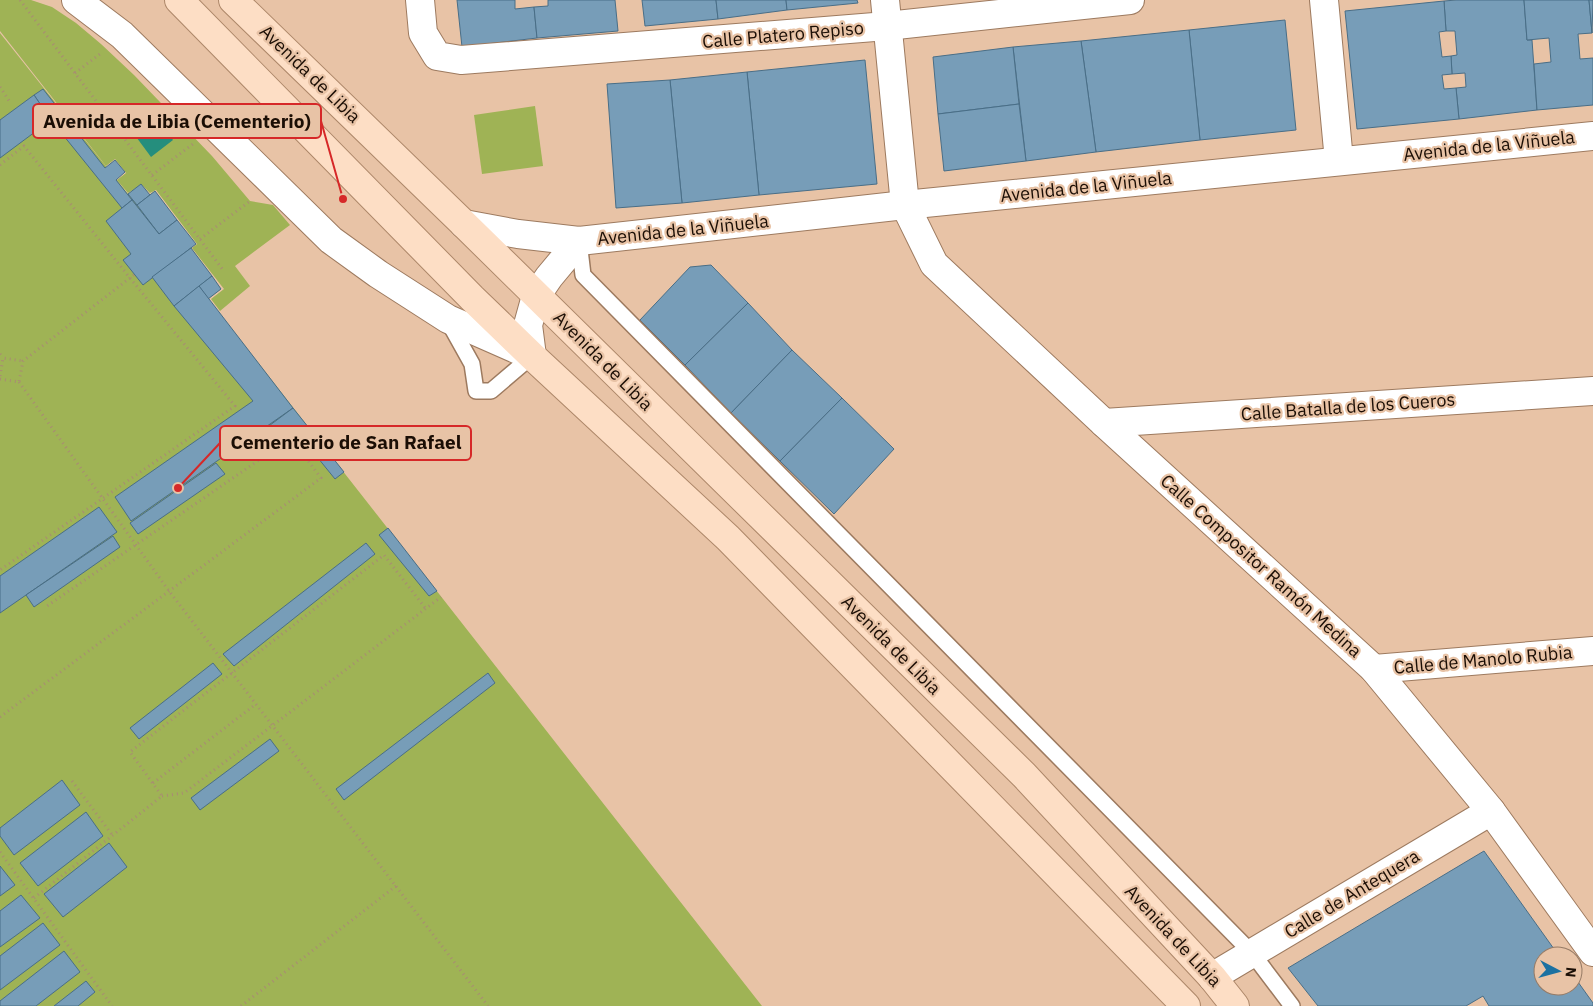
<svg xmlns="http://www.w3.org/2000/svg" width="1593" height="1006" font-family="'IBM Plex Sans',sans-serif">
	<style>
		.green { fill: #9fb355 }
		.water { fill: #258e7d }
		.building { fill: #779db8; stroke: #496e87 }
		.lines { fill: none; stroke-linecap: round; stroke-linejoin: round }
		.lane-casing { stroke: #9d7a5f; stroke-width: 18 }
		.street-casing { stroke: #9d7a5f; stroke-width: 30 }
		.primary-casing { stroke: #ad8769; stroke-width: 30 }
		.path { stroke: #a98b74; stroke-width: 3; stroke-dasharray: 1 4; stroke-linecap: butt }
		.lane { stroke: #fff; stroke-width: 15 }
		.street { stroke: #fff; stroke-width: 28 }
		.primary { stroke: #fddec5; stroke-width: 28 }
		.labels { text-anchor: middle; stroke-width: 4.5; stroke-linejoin: round; paint-order: stroke }
		.street-label { font-size: 18px; fill: #1b0e05; stroke: #e8c3a6 }
		.leader { fill: none; stroke: #d62828; stroke-width: 2 }
		.callout-dot { fill: #d62828; stroke: #e8c3a6; stroke-width: 2 }
		.callout { fill: #e8c3a6; stroke: #d62828; stroke-width: 2 }
		.callout-label { font-size: 19px; text-anchor: middle; font-weight: bold; fill: #1b0e05 }
	</style>
	<rect width="100%" height="100%" fill="#e8c3a6"/>
	<g class="green">
		<polygon points="0,0 31,0 52,7 76,23 101,44 134,75 212,156 250,201 273,205 290,225 235,266 250,286 220,311 211,299 224,289 192,248 197,244 156,190 150,193 141,184 149,195 155,191 191,248 221,289 208,299 762,1006 0,1006 0,33 128,194 136,188 128,193 117,180 126,173 115,159 106,166 0,31"/>
		<polygon points="535,106 543,166 482,174 474,115"/>
	</g>
	<polygon class="water" points="156,117 173,140 151,157 134,134"/>
	<g class="building">
		<polygon points="457,0 515,0 515,9 534,7 537,38 462,47"/>
		<polygon points="548,0 615,0 618,31 537,38 534,7 548,6"/>
		<polygon points="642,0 716,0 718,19 645,26"/>
		<polygon points="716,0 786,0 787,10 718,19"/>
		<polygon points="786,0 857,0 858,3 787,10"/>
		<polygon points="1456,0 1524,0 1527,40 1532,40 1537,110 1459,119 1456,88 1466,87 1465,73 1452,74 1451,56 1457,55 1455,31 1446,31 1444,1"/>
		<polygon points="1524,0 1589,0 1592,33 1578,34 1580,59 1593,58 1593,105 1537,110 1534,64 1551,62 1549,38 1527,40"/>
		<polygon points="1589,0 1593,0 1592,33"/>
		<polygon points="1444,1 1446,31 1439,32 1442,57 1451,56 1452,74 1442,75 1444,89 1456,88 1459,119 1357,129 1345,11"/>
		<polygon points="1285,20 1296,130 1200,140 1189,30"/>
		<polygon points="1189,30 1200,140 1096,152 1081,41"/>
		<polygon points="1081,41 1096,152 1026,161 1013,47"/>
		<polygon points="1013,47 1019,104 938,114 933,57"/>
		<polygon points="865,60 877,184 759,195 747,72"/>
		<polygon points="747,72 759,195 682,203 670,80"/>
		<polygon points="670,80 682,203 616,208 607,84"/>
		<polygon points="43,89 105,168 115,160 125,172 116,180 132,200 122,208 51,120 34,95"/>
		<polygon points="34,95 51,120 0,158 0,120"/>
		<polygon points="1019,104 1026,161 944,171 938,114"/>
		<polygon points="141,184 150,195 137,205 128,194"/>
		<polygon points="155,191 177,220 159,234 137,205"/>
		<polygon points="132,200 159,234 177,220 196,244 143,285 123,260 131,254 106,221"/>
		<polygon points="191,248 212,276 174,306 152,277"/>
		<polygon points="711,265 748,303 685,365 640,320 690,267"/>
		<polygon points="212,276 221,289 208,299 199,286"/>
		<polygon points="199,286 293,408 131,521 115,497 253,401 174,306"/>
		<polygon points="748,303 792,350 731,413 685,365"/>
		<polygon points="792,350 842,398 780,461 731,413"/>
		<polygon points="842,398 894,449 834,514 780,461"/>
		<polygon points="293,408 344,472 335,479 292,426 245,460 238,449"/>
		<polygon points="216,463 225,474 138,534 130,523"/>
		<polygon points="99,507 117,532 0,613 0,576"/>
		<polygon points="388,528 437,591 429,596 379,535"/>
		<polygon points="113,536 120,547 34,607 26,595"/>
		<polygon points="366,543 375,554 234,666 223,654"/>
		<polygon points="213,663 222,674 139,739 130,728"/>
		<polygon points="488,673 495,683 344,800 336,789"/>
		<polygon points="270,739 279,751 200,810 191,798"/>
		<polygon points="62,780 80,805 14,855 0,836 0,828"/>
		<polygon points="86,812 103,836 38,886 20,863"/>
		<polygon points="109,843 127,867 63,917 44,894"/>
		<polygon points="1484,851 1559,956 1543,956 1543,986 1573,986 1573,975 1593,1003 1593,1006 1489,1006 1483,996 1466,1006 1318,1006 1288,968"/>
		<polygon points="0,866 15,885 0,896"/>
		<polygon points="21,895 40,918 0,947 0,911"/>
		<polygon points="43,923 60,945 0,990 0,956"/>
		<polygon points="64,951 80,972 36,1006 0,1006 0,1001"/>
		<polygon points="86,981 95,992 78,1006 54,1006"/>
	</g>
	<g class="lines">
		<defs>
			<g id="lane">
				<polyline points="579,241 583,275 1252,953 1292,1006"/>
				<polyline points="448,321 472,364 476,391 491,391 532,356"/>
			</g>
			<g id="street">
				<polyline points="76,0 122,35 331,240 378,274 448,319 532,356"/>
				<polyline points="420,0 423,33 437,56 461,60 887,26 1130,0"/>
				<polyline points="885,0 905,205 934,264 1104,423 1374,669 1491,811 1593,952"/>
				<polyline points="1324,0 1339,161"/>
				<polyline points="464,224 518,234 579,241 905,205 1593,136"/>
				<polyline points="532,356 528,325 536,296 549,277 579,241"/>
				<polyline points="1104,423 1593,391"/>
				<polyline points="1374,669 1593,651"/>
				<polyline points="1212,977 1491,811"/>
			</g>
			<g id="primary">
				<polyline points="179,0 472,298 532,356 728,538 1186,1006"/>
				<polyline points="233,0 464,224 1024,775 1212,977 1235,1006"/>
			</g>
		</defs>
		<use href="#lane" class="lane-casing"/>
		<use href="#street" class="street-casing"/>
		<use href="#primary" class="primary-casing"/>
		<g class="path">
			<polyline points="20,0 223,270"/>
			<polyline points="75,73 100,54"/>
			<polyline points="0,87 10,102"/>
			<polyline points="119,132 155,105"/>
			<polyline points="0,165 24,146 130,278 235,406 0,570"/>
			<polyline points="152,175 193,144"/>
			<polyline points="200,239 250,201"/>
			<polyline points="0,354 3,358"/>
			<polyline points="0,376 3,358 23,361"/>
			<polyline points="0,379 19,382 23,361 135,274"/>
			<polyline points="19,382 169,591 488,1006"/>
			<polyline points="0,717 321,478 291,438 47,606"/>
			<polyline points="72,781 113,836"/>
			<polyline points="153,783 256,704"/>
			<polyline points="162,796 184,793 441,597"/>
			<polyline points="0,852 112,1006"/>
			<polyline points="34,898 162,796 130,752 384,555 426,609"/>
			<polyline points="241,1006 396,886"/>
		</g>
		<use href="#lane" class="lane"/>
		<use href="#street" class="street"/>
		<use href="#primary" class="primary"/>
	</g>
	<g class="labels">
		<g class="street-label">
			<text transform="translate(783 35) rotate(-5)" y="6">Calle Platero Repiso</text>
			<text transform="translate(310 74) rotate(44)" y="6">Avenida de Libia</text>
			<text transform="translate(1489 146) rotate(-6)" y="6">Avenida de la Viñuela</text>
			<text transform="translate(1086 187) rotate(-6)" y="6">Avenida de la Viñuela</text>
			<text transform="translate(683 230) rotate(-6)" y="6">Avenida de la Viñuela</text>
			<text transform="translate(603 361) rotate(45)" y="6">Avenida de Libia</text>
			<text transform="translate(1348 407) rotate(-4)" y="6">Calle Batalla de los Cueros</text>
			<text transform="translate(1261 566) rotate(42)" y="6">Calle Compositor Ramón Medina</text>
			<text transform="translate(891 645) rotate(45)" y="6">Avenida de Libia</text>
			<text transform="translate(1483 660) rotate(-5)" y="6">Calle de Manolo Rubia</text>
			<text transform="translate(1352 894) rotate(-31)" y="6">Calle de Antequera</text>
			<text transform="translate(1173 936) rotate(47)" y="6">Avenida de Libia</text>
		</g>
	</g>
	<path class="leader" d="M343 199L321 121M178 488L220 443"/>
	<g class="callout-dot">
		<circle cx="343" cy="199" r="5"/>
		<circle cx="178" cy="488" r="5"/>
	</g>
	<g class="callout">
		<rect x="33" y="104" width="288" height="34" rx="5"/>
		<rect x="220" y="426" width="251" height="34" rx="5"/>
	</g>
	<g class="callout-label">
		<text x="177" y="128">Avenida de Libia (Cementerio)</text>
		<text x="346" y="449">Cementerio de San Rafael</text>
	</g>
	<g transform="translate(1558 971) rotate(96)"><circle r="24" fill="#e8c3a6" stroke="#967b66"/>
	<path d="M0-4L9 19L0 12L-9 19Z" fill="#1c71a1"/>
	<text y="-8" font-size="14" font-weight="bold" text-anchor="middle" fill="#1b0e05">N</text>
	</g>
</svg>
